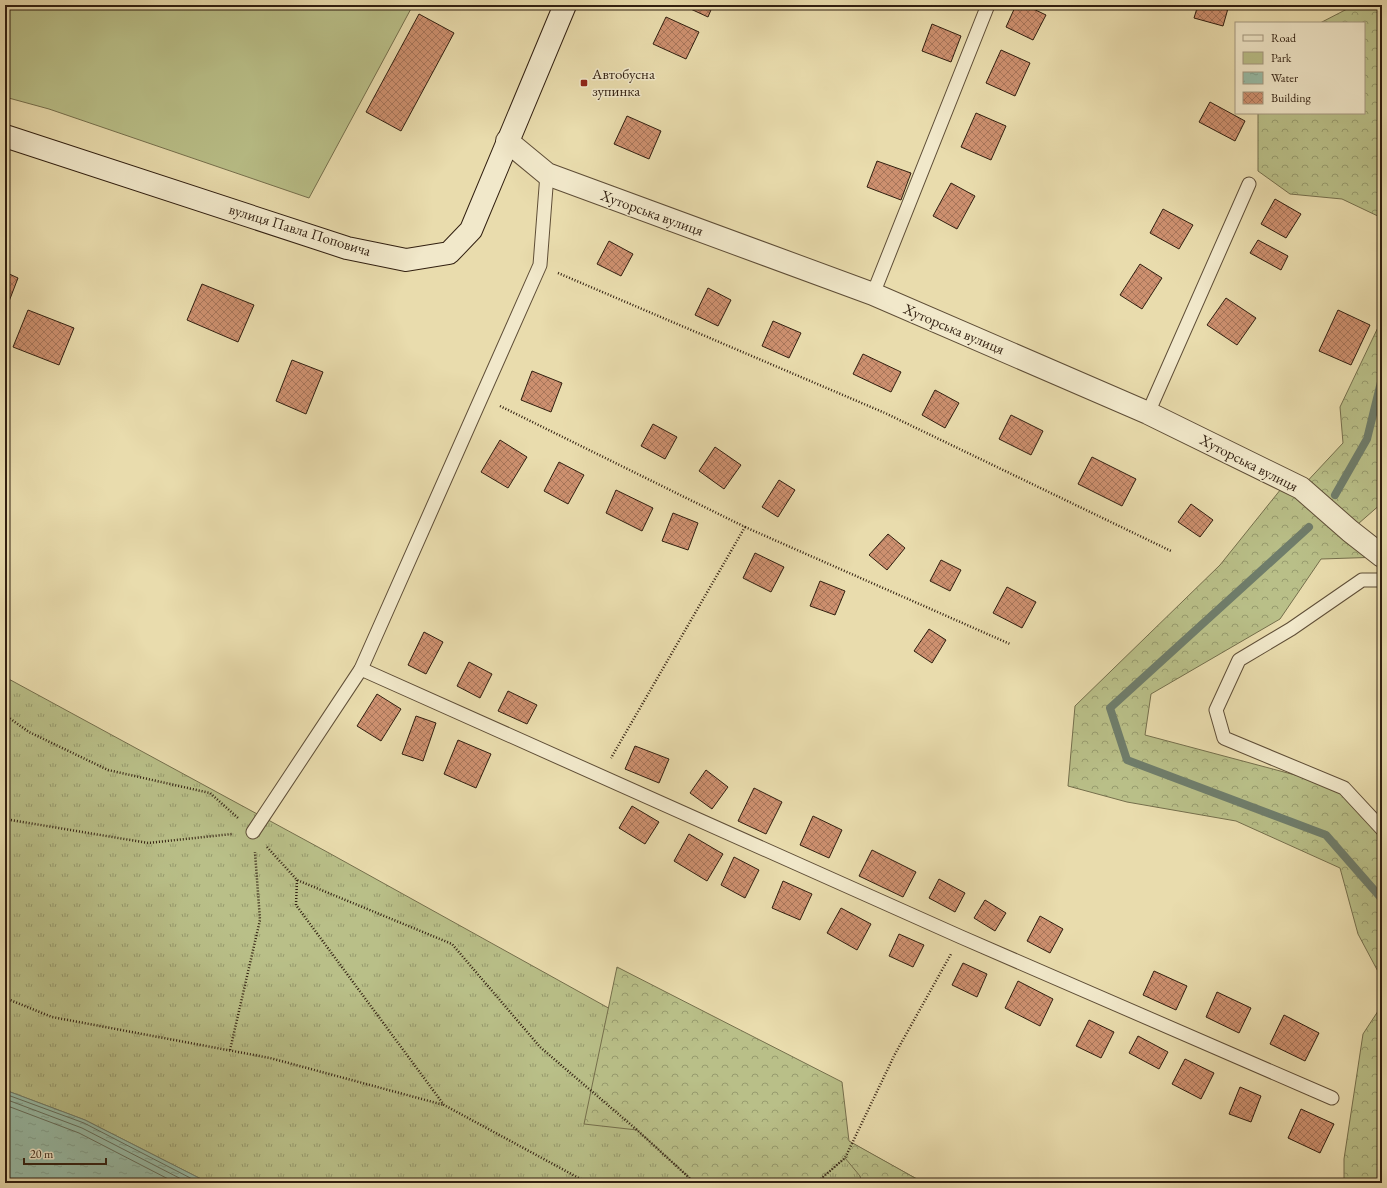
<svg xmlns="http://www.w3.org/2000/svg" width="1387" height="1188" font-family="'EB Garamond',serif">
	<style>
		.grass { fill: url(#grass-tufts); stroke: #756f4c }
		.forest { fill: url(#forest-crowns); stroke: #756f4c }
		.green { fill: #b9bf88; stroke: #756f4c }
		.water { fill: url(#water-ripples); stroke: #6f7d6b }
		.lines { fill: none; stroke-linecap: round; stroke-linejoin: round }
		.shore { stroke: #646e5c; stroke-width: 1 }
		.stream { stroke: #6f7d6b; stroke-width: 8 }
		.building { fill: url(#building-cross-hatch); stroke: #311f10 }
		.lane-casing { stroke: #5f4e37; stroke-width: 15 }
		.street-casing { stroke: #5f4e37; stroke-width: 24 }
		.secondary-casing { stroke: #311f10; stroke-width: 24 }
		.path { stroke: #311f10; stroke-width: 2.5; stroke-dasharray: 1 2; stroke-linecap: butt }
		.lane { stroke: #f1e8ca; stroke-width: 13 }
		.street { stroke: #f1e8ca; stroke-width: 22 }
		.secondary { stroke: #f1e8ca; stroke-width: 22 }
		.poi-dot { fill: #8f2418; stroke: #f1e8ca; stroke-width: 1.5 }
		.labels { text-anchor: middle; stroke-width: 3; stroke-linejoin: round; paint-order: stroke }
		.poi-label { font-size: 15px; fill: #311f10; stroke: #f1e8ca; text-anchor: start }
		.street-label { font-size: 15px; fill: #311f10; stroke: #f1e8ca }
	</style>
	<defs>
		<pattern id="grass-tufts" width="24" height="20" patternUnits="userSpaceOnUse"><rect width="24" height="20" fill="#b9bf88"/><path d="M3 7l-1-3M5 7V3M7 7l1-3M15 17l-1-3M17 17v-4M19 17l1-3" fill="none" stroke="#979b6e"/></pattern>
		<pattern id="forest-crowns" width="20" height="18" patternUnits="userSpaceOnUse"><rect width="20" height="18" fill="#b9bf88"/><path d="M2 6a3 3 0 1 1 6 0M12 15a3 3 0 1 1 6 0" fill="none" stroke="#979b6e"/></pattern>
		<pattern id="water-ripples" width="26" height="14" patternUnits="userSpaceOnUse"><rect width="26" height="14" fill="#98bca7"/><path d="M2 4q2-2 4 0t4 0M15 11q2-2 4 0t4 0" fill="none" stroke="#83a18f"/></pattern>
		<pattern id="building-cross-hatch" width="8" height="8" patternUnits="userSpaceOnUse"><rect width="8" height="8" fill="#cd906f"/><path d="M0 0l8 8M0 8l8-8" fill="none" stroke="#a7755a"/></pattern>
	</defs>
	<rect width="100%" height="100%" fill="#e9dcad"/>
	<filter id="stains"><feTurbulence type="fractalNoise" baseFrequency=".005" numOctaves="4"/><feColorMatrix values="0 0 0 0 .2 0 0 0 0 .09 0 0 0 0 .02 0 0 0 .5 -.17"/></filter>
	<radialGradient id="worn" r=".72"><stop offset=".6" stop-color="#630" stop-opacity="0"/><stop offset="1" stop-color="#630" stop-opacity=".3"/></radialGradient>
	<polygon class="grass" points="5,677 329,853 924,1183 209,1183 85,1120 5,1090"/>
	<g class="forest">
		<polygon points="1348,5 1382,5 1382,218 1342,199 1290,194 1258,171 1258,113 1364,113 1364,23 1320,23 1349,8"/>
		<polygon points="1382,319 1382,503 1350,531 1382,557 1321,559 1280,619 1151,694 1145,735 1344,788 1382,829 1382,979 1358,934 1340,868 1236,821 1127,802 1068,786 1075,706 1220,565 1289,479 1301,488 1343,443 1340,407"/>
		<polygon points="617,967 842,1082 849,1141 924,1183 862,1183 860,1176 845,1158 816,1183 695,1183 637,1130 584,1124"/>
		<polygon points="1382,1005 1382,1183 1344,1183 1344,1159 1363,1034"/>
	</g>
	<polygon class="green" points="5,5 413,5 309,198 49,109 5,97"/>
	<polygon class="water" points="5,1090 85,1120 209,1183 5,1183"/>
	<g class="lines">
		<g class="shore">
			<polyline points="5,1094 84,1123 200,1183"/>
			<polyline points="5,1099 82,1128 189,1183"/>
			<polyline points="5,1105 79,1133 176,1183"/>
		</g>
		<g class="stream">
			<polyline points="1380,5 1382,14"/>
			<polyline points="1335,495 1367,439 1382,378"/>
			<polyline points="1309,527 1110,708 1127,760 1326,835 1382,899"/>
		</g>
	</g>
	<g class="building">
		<polygon points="682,5 713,5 708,17"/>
		<polygon points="1016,5 1025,5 1046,15 1033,40 1006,27"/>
		<polygon points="1198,5 1229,5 1223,26 1194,18"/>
		<polygon points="419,14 454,33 401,131 366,112"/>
		<polygon points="666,17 699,32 686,59 653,44"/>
		<polygon points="932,24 961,36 951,62 922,51"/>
		<polygon points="1001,50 1030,63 1015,96 986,83"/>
		<polygon points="1210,102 1245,121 1235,141 1199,122"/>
		<polygon points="976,113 1006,126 991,160 961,147"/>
		<polygon points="627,116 661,131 649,159 614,144"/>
		<polygon points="877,161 911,173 901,200 867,187"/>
		<polygon points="951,183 975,196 957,229 933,216"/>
		<polygon points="1275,199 1301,214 1286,238 1261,224"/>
		<polygon points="1163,209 1193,225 1179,249 1150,233"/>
		<polygon points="1258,240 1288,256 1281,270 1250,253"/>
		<polygon points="609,241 633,254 621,276 597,264"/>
		<polygon points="1140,264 1162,278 1142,309 1120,295"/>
		<polygon points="5,272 18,278 8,304 5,303"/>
		<polygon points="202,284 254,305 238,342 187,320"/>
		<polygon points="708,288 731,300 718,326 695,315"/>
		<polygon points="1226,298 1256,318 1237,345 1207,325"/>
		<polygon points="28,310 74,328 59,365 13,347"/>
		<polygon points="1338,310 1370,325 1351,365 1319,351"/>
		<polygon points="773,321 801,333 789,358 762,346"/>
		<polygon points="863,354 901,372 891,392 853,374"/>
		<polygon points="292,360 323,372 306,414 276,401"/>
		<polygon points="532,371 562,383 551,412 521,400"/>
		<polygon points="935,390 959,403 945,428 922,415"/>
		<polygon points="1011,415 1043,431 1031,455 999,439"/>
		<polygon points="653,424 677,437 665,459 641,446"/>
		<polygon points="500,440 527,457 508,488 481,472"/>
		<polygon points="715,447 741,465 724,489 699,471"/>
		<polygon points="1092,457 1136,479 1122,506 1078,484"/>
		<polygon points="559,462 584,475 568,504 544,491"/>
		<polygon points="779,480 795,490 778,517 762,507"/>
		<polygon points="616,490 653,508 642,531 606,513"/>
		<polygon points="1191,504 1213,520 1200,537 1178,522"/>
		<polygon points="673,513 698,523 688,550 662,541"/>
		<polygon points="888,534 905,548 887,570 869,555"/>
		<polygon points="755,553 784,567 771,592 743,578"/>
		<polygon points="941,560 961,570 950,591 930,581"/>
		<polygon points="820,581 845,591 835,615 810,606"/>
		<polygon points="1007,587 1036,602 1022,628 993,613"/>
		<polygon points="929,629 946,640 932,663 914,651"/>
		<polygon points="424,632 443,642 426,674 408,665"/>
		<polygon points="469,662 492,674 480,698 457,686"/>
		<polygon points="508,691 537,705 527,724 498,711"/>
		<polygon points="377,694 401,709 381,741 357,726"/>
		<polygon points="416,716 436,723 423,761 402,754"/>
		<polygon points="458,740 491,754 476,788 444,774"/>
		<polygon points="635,746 669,759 659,783 625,769"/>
		<polygon points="706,770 728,787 712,809 690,793"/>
		<polygon points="754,788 782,802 766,834 738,821"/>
		<polygon points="632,806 659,822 645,844 619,828"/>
		<polygon points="813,816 842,830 829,858 800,845"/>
		<polygon points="689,834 723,854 707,881 674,861"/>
		<polygon points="872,850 916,872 903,897 859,876"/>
		<polygon points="734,857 759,870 745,898 721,885"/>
		<polygon points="939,879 965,893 955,912 929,898"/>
		<polygon points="783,881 812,894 800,920 772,908"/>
		<polygon points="985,900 1006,913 995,931 974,918"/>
		<polygon points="841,908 871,924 857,950 827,933"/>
		<polygon points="1040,916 1063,929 1050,953 1027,941"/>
		<polygon points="899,934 924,945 913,967 889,956"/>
		<polygon points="963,963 987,974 977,997 952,985"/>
		<polygon points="1154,971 1187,986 1176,1010 1143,995"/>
		<polygon points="1018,981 1053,999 1040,1026 1005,1008"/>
		<polygon points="1217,992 1251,1008 1239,1033 1206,1017"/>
		<polygon points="1284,1015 1319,1033 1305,1061 1270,1044"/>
		<polygon points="1089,1020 1114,1032 1101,1058 1076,1046"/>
		<polygon points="1138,1036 1168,1052 1159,1069 1129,1053"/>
		<polygon points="1185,1059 1214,1073 1201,1099 1172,1084"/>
		<polygon points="1240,1087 1261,1096 1251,1122 1229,1114"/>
		<polygon points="1301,1109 1334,1124 1320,1153 1288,1138"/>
	</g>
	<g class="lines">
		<defs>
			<g id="lane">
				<polyline points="873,294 988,5"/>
				<polyline points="1148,413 1249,184"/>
				<polyline points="1382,580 1362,580 1291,629 1239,660 1216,710 1224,738 1344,788 1382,829"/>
				<polyline points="361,669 961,937 1332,1098"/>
				<polyline points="253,832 361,669 540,265 547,174"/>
			</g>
			<polyline id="street" points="507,141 547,174 873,294 1148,413 1301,488 1350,531 1382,556"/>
			<polyline id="secondary" points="5,136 347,248 406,260 449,253 471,230 565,5"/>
		</defs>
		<use href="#lane" class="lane-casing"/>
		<use href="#street" class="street-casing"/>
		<use href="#secondary" class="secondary-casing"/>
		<g class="path">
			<polyline points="558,273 885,413 1171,551"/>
			<polyline points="500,406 745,527 611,758"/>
			<polyline points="745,527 1010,644"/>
			<polyline points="5,715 29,732 108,770 210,793 238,818"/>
			<polyline points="5,819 148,843 232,834"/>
			<polyline points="267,847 297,880 452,944 540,1047 637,1130 695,1183"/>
			<polyline points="297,880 296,905 444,1105 588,1183"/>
			<polyline points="5,998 52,1017 270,1058 444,1105"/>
			<polyline points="230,1050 260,920 255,852"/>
			<polyline points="816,1183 845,1158 895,1054 951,954"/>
		</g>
		<use href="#lane" class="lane"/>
		<use href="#street" class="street"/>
		<use href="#secondary" class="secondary"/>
	</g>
	<rect class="poi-dot" x="580" y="79" width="8" height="8" rx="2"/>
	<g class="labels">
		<g class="poi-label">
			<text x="592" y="79">Автобусна<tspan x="592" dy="17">зупинка</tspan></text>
		</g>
		<g class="street-label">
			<text transform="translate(652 213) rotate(20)" y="5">Хуторська вулиця</text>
			<text transform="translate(300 230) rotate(17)" y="5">вулиця Павла Поповича</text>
			<text transform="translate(954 329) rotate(23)" y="5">Хуторська вулиця</text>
			<text transform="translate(1249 463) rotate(27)" y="5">Хуторська вулиця</text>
		</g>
	</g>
	<rect width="1387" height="1188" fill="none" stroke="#e9dcad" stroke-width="20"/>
	<rect x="6" y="6" width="1375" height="1176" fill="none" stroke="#311f10" stroke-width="2"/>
	<rect x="10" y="10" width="1367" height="1168" fill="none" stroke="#311f10"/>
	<rect x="1235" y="22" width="130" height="92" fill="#f1e8ca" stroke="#a49880"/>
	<rect x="1243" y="35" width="20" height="6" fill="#f1e8ca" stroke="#a49880"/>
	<text x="1271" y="42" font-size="12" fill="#311f10">Road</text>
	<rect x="1243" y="52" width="20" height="12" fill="#b9bf88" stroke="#a49880"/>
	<text x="1271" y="62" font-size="12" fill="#311f10">Park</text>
	<rect x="1243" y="72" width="20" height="12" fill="url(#water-ripples)" stroke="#a49880"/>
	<text x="1271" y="82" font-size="12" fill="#311f10">Water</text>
	<rect x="1243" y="92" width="20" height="12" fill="url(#building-cross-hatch)" stroke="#a49880"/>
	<text x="1271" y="102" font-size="12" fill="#311f10">Building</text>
	<path d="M24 1158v6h82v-6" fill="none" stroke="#311f10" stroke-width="2"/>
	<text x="30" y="1158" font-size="12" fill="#311f10" stroke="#f1e8ca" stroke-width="3" paint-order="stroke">20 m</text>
	<rect width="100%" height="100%" filter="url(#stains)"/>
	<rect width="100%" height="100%" fill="url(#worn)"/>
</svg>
